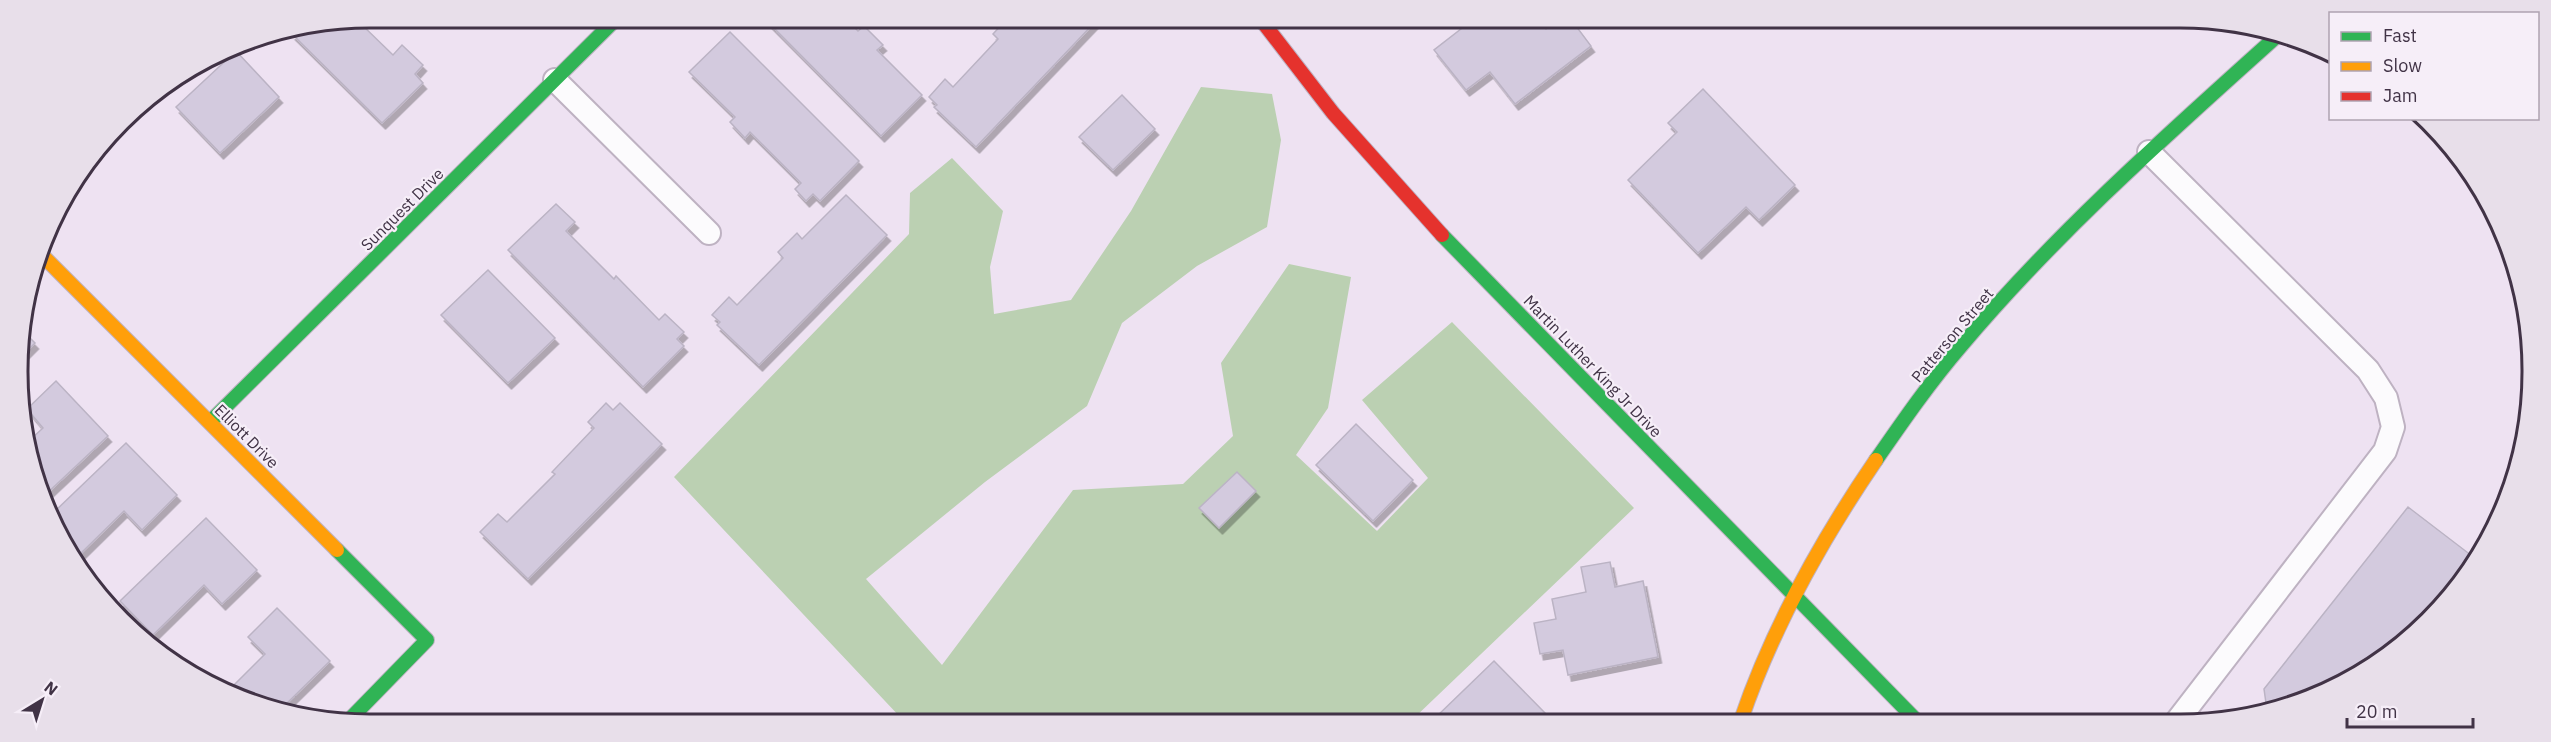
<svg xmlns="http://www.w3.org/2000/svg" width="2551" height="742" font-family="'IBM Plex Sans',sans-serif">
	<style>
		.green { fill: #bbd0b2 }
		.building { fill: #d3cade; stroke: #bbb3c4; stroke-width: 1.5; filter: url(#shadow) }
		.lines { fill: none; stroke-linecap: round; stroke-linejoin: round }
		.lane-casing { stroke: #beb2c2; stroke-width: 26 }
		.fast-casing { stroke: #beb2c2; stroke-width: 16 }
		.slow-casing { stroke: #beb2c2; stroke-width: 16 }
		.jam-casing { stroke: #beb2c2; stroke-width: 16 }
		.lane { stroke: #fcfbfd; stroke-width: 22 }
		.fast { stroke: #30b455; stroke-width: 14 }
		.slow { stroke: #ff9f0a; stroke-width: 14 }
		.jam { stroke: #e5322d; stroke-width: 14 }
		.labels { text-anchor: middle; stroke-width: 4.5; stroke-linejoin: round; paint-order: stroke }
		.street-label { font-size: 16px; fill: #413346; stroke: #f6eef8 }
		.rim { fill: none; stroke: #413346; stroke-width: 3 }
	</style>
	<defs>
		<filter id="shadow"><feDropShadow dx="3.5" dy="6" stdDeviation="0" flood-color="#0004"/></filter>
	</defs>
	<rect width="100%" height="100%" fill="#eee2f2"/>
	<polygon class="green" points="1201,87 1272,94 1281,140 1267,227 1197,266 1122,323 1087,406 985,482 866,579 942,665 1073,490 1183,484 1233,436 1221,363 1289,264 1351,277 1328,408 1296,455 1377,531 1428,478 1362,400 1452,322 1634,508 1413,719 901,718 674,477 909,234 910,193 952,158 1003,211 990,267 994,314 1071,300 1131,211"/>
	<g class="building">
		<polygon points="765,19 847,20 858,31 864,26 883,45 877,50 922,95 881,136"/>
		<polygon points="1006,20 1096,21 976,147 934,107 937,105 929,97 945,79 953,87 998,39 993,34"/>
		<polygon points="358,21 393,55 402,45 423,65 415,74 423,83 382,123 292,34"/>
		<polygon points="1470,22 1541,22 1546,29 1555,22 1573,22 1591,46 1515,104 1490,72 1466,90 1434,50"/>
		<polygon points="730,32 859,161 820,201 813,194 806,201 795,189 801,183 750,132 745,138 730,122 735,117 689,72"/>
		<polygon points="236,51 279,97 220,153 176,107"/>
		<polygon points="1703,89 1795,185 1759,220 1746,207 1698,253 1628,180 1677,132 1668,123"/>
		<polygon points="1122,95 1155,129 1113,170 1079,137"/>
		<polygon points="846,195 887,235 759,365 717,325 720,322 712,315 729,297 737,305 783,258 778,252 797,233 802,239"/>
		<polygon points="556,204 575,222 566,231 614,279 616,276 659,320 665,314 684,332 677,339 684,346 643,387 508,250"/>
		<polygon points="488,270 555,338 508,383 441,315"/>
		<polygon points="23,331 35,343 20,358 19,348"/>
		<polygon points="56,381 108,436 43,497 37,484 31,439 43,428 27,409"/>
		<polygon points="606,403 613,410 620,403 662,444 528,579 480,532 498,514 507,522 555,474 552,472 594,428 588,422"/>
		<polygon points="1356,424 1413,480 1373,521 1316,465"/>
		<polygon points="126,443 177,495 142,530 124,511 76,558 52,514"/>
		<polygon points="1237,472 1256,491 1219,528 1199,508"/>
		<polygon points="2408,507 2476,559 2413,636 2315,697 2311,694 2311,698 2267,710 2264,689"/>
		<polygon points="206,518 257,570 222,604 204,585 153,635 120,601"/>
		<polygon points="1610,562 1615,587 1643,581 1658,657 1568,675 1563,650 1540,654 1534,623 1556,619 1552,599 1586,592 1581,567"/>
		<polygon points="277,608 330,661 281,709 229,690 265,654 248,637"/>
		<polygon points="1494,661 1546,714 1540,720 1434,719"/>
	</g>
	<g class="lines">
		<defs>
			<g id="lane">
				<polyline points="555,80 709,233"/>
				<polyline points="2149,152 2368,370 2386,398 2393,427 2385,451 2177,721"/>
			</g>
			<g id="fast">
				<polyline points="1442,235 1916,720"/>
				<polyline points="210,422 616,19"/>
				<path d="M1876 460C1903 421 1930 382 1961 346 2056 233 2167 135 2277 36"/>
				<polyline points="337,550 427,640 352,717"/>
			</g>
			<g id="slow">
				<polyline points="43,256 337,550"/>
				<path d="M1741 720C1773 626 1820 542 1876 460"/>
			</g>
			<polyline id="jam" points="1262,21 1333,113 1442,235"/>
		</defs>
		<use href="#lane" class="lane-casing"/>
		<use href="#fast" class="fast-casing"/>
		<use href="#slow" class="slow-casing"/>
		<use href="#jam" class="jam-casing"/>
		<use href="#lane" class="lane"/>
		<use href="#fast" class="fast"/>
		<use href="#slow" class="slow"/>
		<use href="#jam" class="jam"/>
	</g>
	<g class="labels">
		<g class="street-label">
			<text transform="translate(402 209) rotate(-45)" y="6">Sunquest Drive</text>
			<text transform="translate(1952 335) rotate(-50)" y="6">Patterson Street</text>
			<text transform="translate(1593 366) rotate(46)" y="6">Martin Luther King Jr Drive</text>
			<text transform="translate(247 436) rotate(45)" y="6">Elliott Drive</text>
		</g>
	</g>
	<path d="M0 0H2551V742H0ZM370 28H2180A342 342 0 0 1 2522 370V372A342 342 0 0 1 2180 714H370A342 342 0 0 1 28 372V370A342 342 0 0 1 370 28Z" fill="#e8dfea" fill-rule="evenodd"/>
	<path class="rim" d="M370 28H2180A342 342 0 0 1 2522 370V372A342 342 0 0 1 2180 714H370A342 342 0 0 1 28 372V370A342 342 0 0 1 370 28Z"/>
	<rect x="2329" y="12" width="210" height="108" fill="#f6eef8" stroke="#aea3b1" stroke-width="1.5"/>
	<rect x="2341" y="32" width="30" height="9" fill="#30b455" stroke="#aea3b1" stroke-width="1.5"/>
	<text x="2383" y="42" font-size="18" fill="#413346">Fast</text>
	<rect x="2341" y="62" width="30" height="9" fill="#ff9f0a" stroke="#aea3b1" stroke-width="1.5"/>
	<text x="2383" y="72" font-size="18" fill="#413346">Slow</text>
	<rect x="2341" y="92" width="30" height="9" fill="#e5322d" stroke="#aea3b1" stroke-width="1.5"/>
	<text x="2383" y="102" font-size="18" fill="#413346">Jam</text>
	<g transform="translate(42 700) rotate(38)" stroke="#f6eef8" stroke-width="4.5" paint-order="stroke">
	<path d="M0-4.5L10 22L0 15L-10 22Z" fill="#413346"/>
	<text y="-9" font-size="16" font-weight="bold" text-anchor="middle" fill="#413346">N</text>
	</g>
	<path d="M2347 718v9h126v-9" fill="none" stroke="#413346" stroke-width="3"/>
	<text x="2356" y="718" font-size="18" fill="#413346" stroke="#f6eef8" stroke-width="4.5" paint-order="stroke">20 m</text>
</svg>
